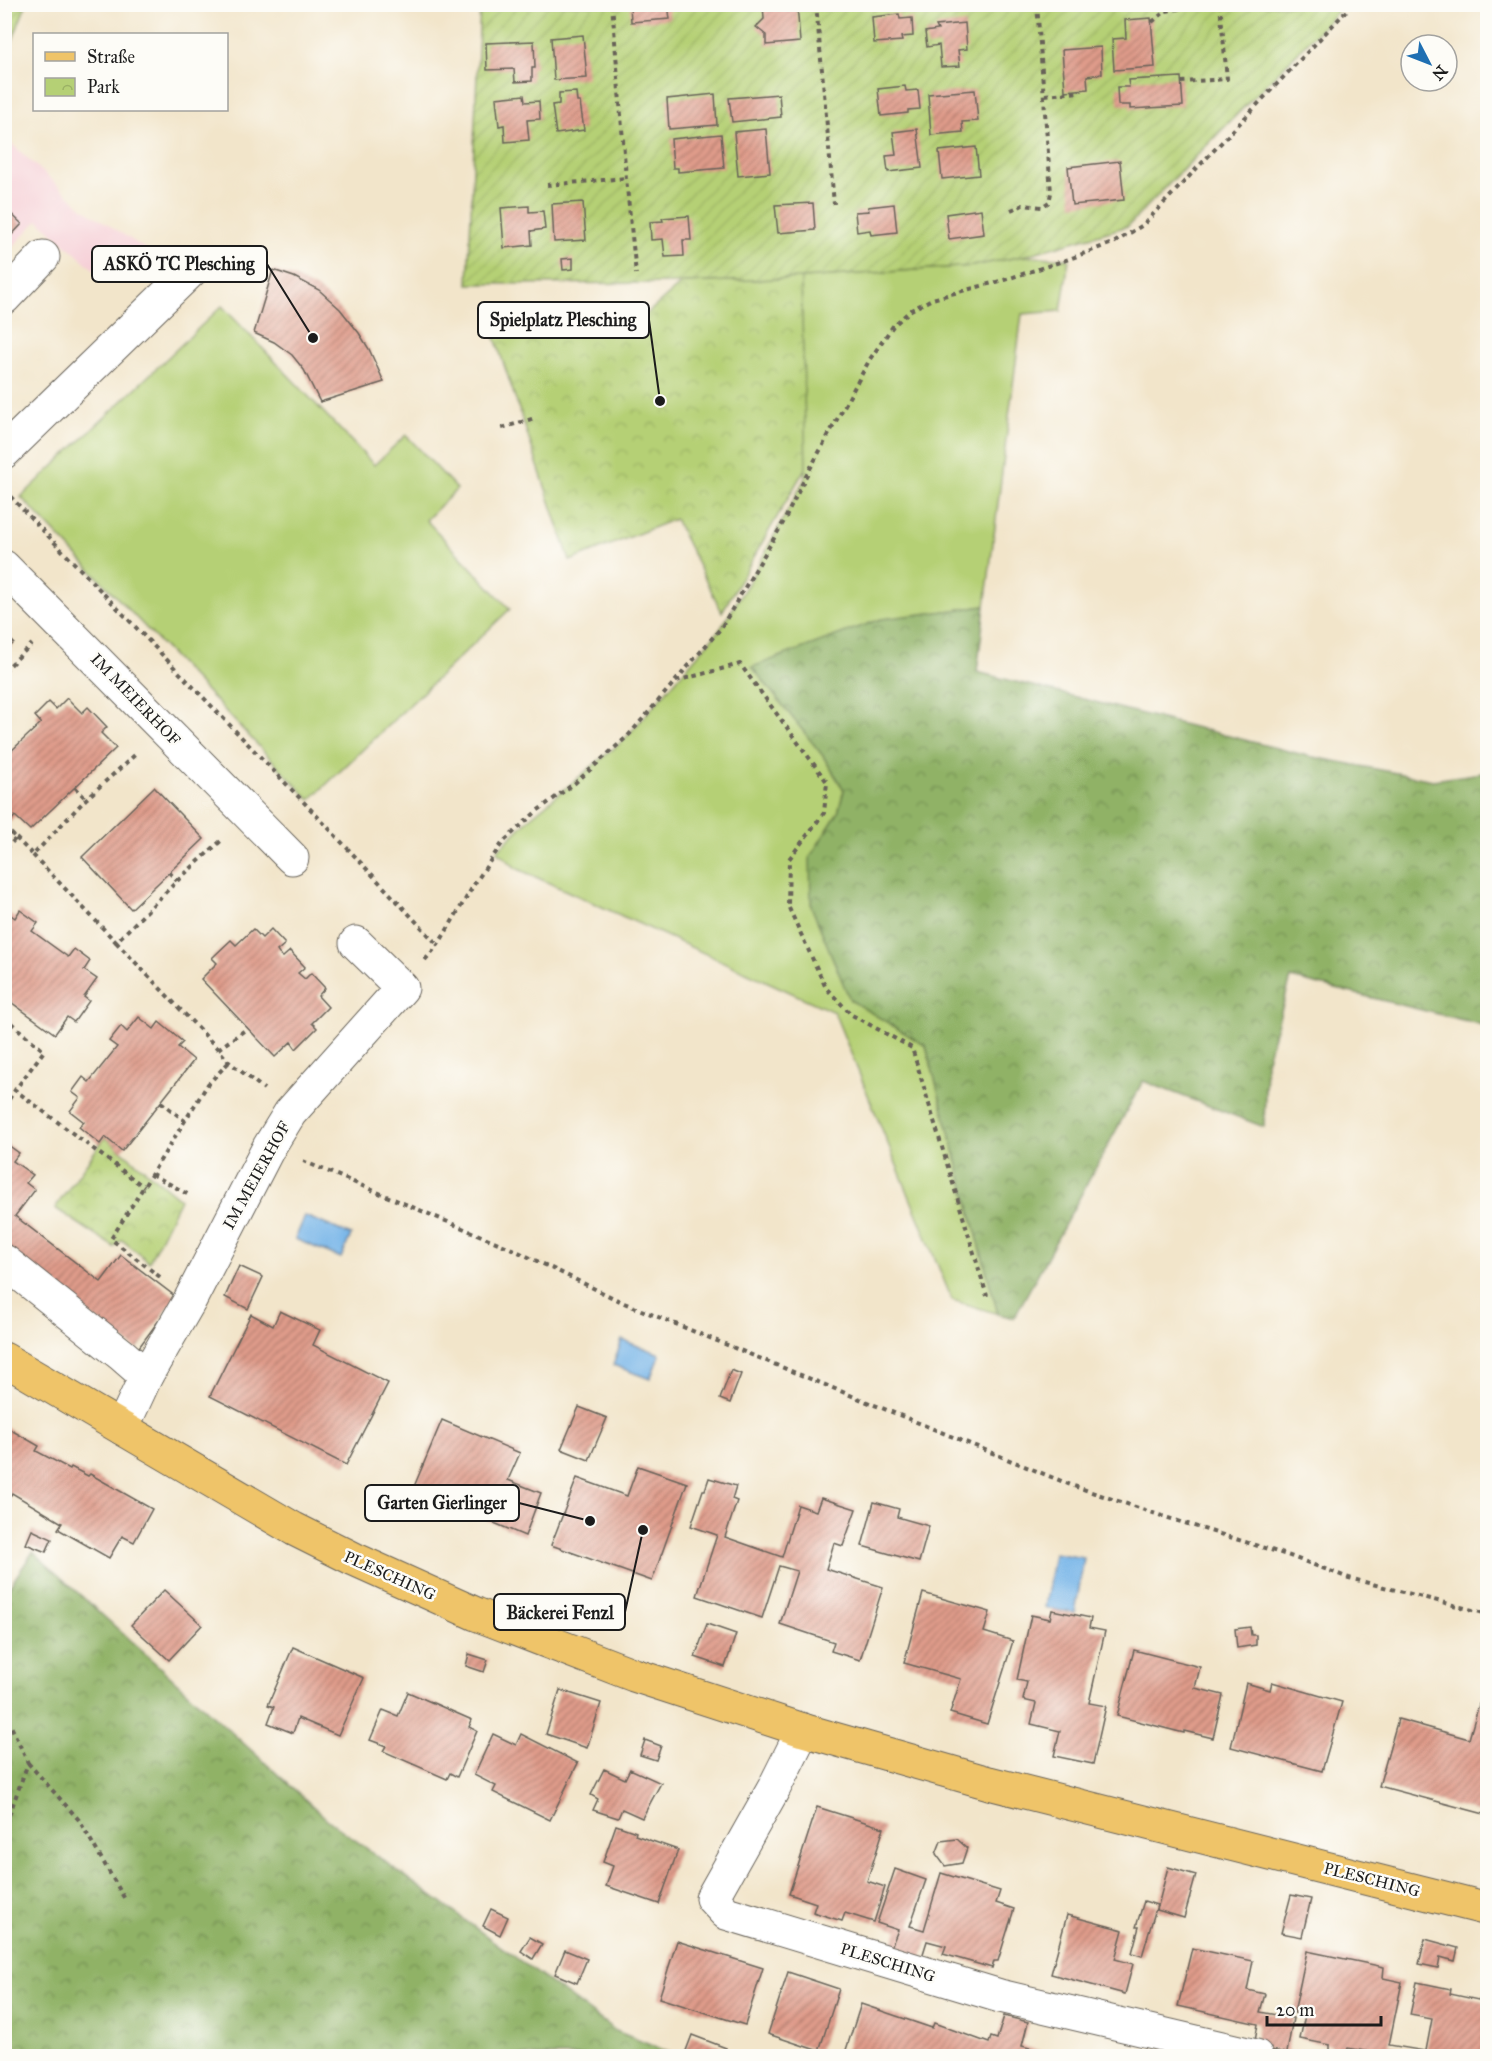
<svg xmlns="http://www.w3.org/2000/svg" width="1492" height="2061" font-family="'IM FELL Great Primer',serif">
	<style>
		.built { fill: #f6cfd7 }
		.grass { fill: #b5d075; stroke: #687648; stroke-width: 1.5 }
		.forest { fill: url(#forest-crowns); stroke: #566741; stroke-width: 1.5 }
		.park { fill: url(#park-crowns); stroke: #687648; stroke-width: 1.5 }
		.garden { fill: url(#garden-furrows); stroke: #687648; stroke-width: 1.5 }
		.water { fill: #75b4e8; stroke: #486882; stroke-width: 1.5 }
		.building { fill: url(#building-hatch) }
		.lines { fill: none; stroke-linecap: round; stroke-linejoin: round }
		.minor-casing { stroke: #676259; stroke-width: 35 }
		.major-casing { stroke: #676259; stroke-width: 35 }
		.path { stroke: #676259; stroke-width: 4; stroke-dasharray: 4.5 4.5; stroke-linecap: butt }
		.minor { stroke: #fff; stroke-width: 33 }
		.major { stroke: #efc469; stroke-width: 33 }
		.labels { text-anchor: middle; stroke-width: 5; stroke-linejoin: round; paint-order: stroke }
		.street-label { font-size: 16px; fill: #1c1c1c; stroke: #fdfcf7 }
		.leader { fill: none; stroke: #1c1c1c; stroke-width: 2 }
		.callout-dot { fill: #1c1c1c; stroke: #fdfcf7; stroke-width: 2 }
		.callout { fill: #fdfcf7; stroke: #1c1c1c; stroke-width: 2 }
		.callout-label { font-size: 18px; text-anchor: middle; font-weight: bold; fill: #1c1c1c }
	</style>
	<defs>
		<pattern id="forest-crowns" width="20" height="18" patternUnits="userSpaceOnUse" patternTransform="scale(1.5)"><rect width="20" height="18" fill="#90b266"/><path d="M2 6a3 3 0 1 1 6 0M12 15a3 3 0 1 1 6 0" fill="none" stroke="#759053"/></pattern>
		<pattern id="park-crowns" width="20" height="18" patternUnits="userSpaceOnUse" patternTransform="scale(1.5)"><rect width="20" height="18" fill="#b5d075"/><path d="M2 6a3 3 0 1 1 6 0M12 15a3 3 0 1 1 6 0" fill="none" stroke="#9bb265"/></pattern>
		<pattern id="garden-furrows" width="10" height="10" patternUnits="userSpaceOnUse" patternTransform="scale(1.5)"><rect width="10" height="10" fill="#b5d075"/><path d="M-1 1l2-2M0 10L10 0M9 11l2-2" fill="none" stroke="#9bb265"/></pattern>
		<pattern id="building-hatch" width="6" height="6" patternUnits="userSpaceOnUse" patternTransform="scale(1.5)"><rect width="6" height="6" fill="#df9b8a"/><path d="M-1 1l2-2M0 6l6-6M5 7l2-2" fill="none" stroke="#b47e70"/></pattern>
	</defs>
	<rect width="100%" height="100%" fill="#fdfcf7"/>
	<filter id="ink" filterUnits="userSpaceOnUse"><feTurbulence type="fractalNoise" baseFrequency=".0167" numOctaves="2"/><feDisplacementMap in="SourceGraphic" scale="12" xChannelSelector="R" yChannelSelector="G"/><feConvolveMatrix kernelMatrix="1 2 1 2 8 2 1 2 1" color-interpolation-filters="sRGB"/></filter>
	<filter id="wash" filterUnits="userSpaceOnUse"><feTurbulence type="fractalNoise" baseFrequency=".008" numOctaves="4" result="noise"/><feDisplacementMap in="SourceGraphic" scale="24" xChannelSelector="R" yChannelSelector="G"/><feGaussianBlur stdDeviation="1.35" result="paint"/><feColorMatrix in="noise" values="0 0 0 0 0 0 0 0 0 0 0 0 0 0 0 0 0 1.4 0 .05"/><feComposite in="paint" operator="in"/></filter>
	<g filter="url(#wash)">
		<rect width="100%" height="100%" fill="#f2e5ca"/>
		<polygon class="built" points="5,138 83,208 147,250 110,284 38,220 5,255"/>
		<g class="grass">
			<polygon points="1023,256 1069,259 1061,311 1022,314 985,606 887,619 823,756 844,790 838,813 810,857 850,1000 926,1045 998,1314 952,1300 834,1012 516,868 497,851 532,816 624,740 721,628 753,575 805,478 801,278 972,266"/>
			<polygon points="222,306 374,465 406,435 457,489 426,520 510,609 310,800 21,497"/>
		</g>
		<g class="forest">
			<polygon points="985,606 977,672 1308,756 1433,780 1488,772 1487,1026 1291,978 1266,1062 1264,1127 1143,1081 1014,1318 998,1314 926,1046 850,1000 811,906 810,857 838,813 844,790 823,756 752,667 881,619"/>
			<polygon points="33,1552 328,1820 616,2031 677,2056 5,2056 5,1593"/>
		</g>
		<g class="park">
			<polygon points="801,278 806,467 722,612 675,519 570,561 494,335 643,317 682,283"/>
			<polygon points="105,1137 180,1199 149,1262 122,1240 114,1247 55,1208"/>
		</g>
		<g class="garden">
			<polygon points="5,4 26,5 5,60 4,5"/>
			<polygon points="480,5 1344,5 1128,226 1023,256 972,266 801,278 682,283 468,284"/>
		</g>
		<g class="water">
			<polygon points="305,1216 351,1235 341,1258 295,1239"/>
			<polygon points="622,1340 660,1354 650,1379 613,1365"/>
			<polygon points="1054,1553 1084,1558 1075,1613 1045,1608"/>
		</g>
		<g id="blocks">
			<g class="building">
				<polygon points="630,4 668,4 670,19 631,22"/>
				<polygon points="763,4 797,4 800,42 766,45 766,35 756,27 764,19"/>
				<polygon points="899,14 900,19 912,18 913,36 901,37 902,41 874,43 872,17"/>
				<polygon points="1151,18 1155,67 1114,70 1112,39 1126,38 1125,20"/>
				<polygon points="965,23 967,49 958,50 960,66 941,67 939,45 927,47 925,32 938,30 936,26"/>
				<polygon points="583,35 587,78 554,80 551,38"/>
				<polygon points="534,41 535,68 532,68 532,81 515,82 514,69 487,70 486,43"/>
				<polygon points="1101,47 1102,74 1087,76 1088,89 1065,91 1062,50"/>
				<polygon points="1181,77 1183,106 1130,109 1130,105 1118,105 1117,87 1129,87 1128,80"/>
				<polygon points="905,86 906,91 918,90 920,109 908,110 908,113 881,116 878,89"/>
				<polygon points="975,90 978,121 962,122 963,132 931,135 928,94"/>
				<polygon points="576,92 577,102 580,102 584,130 556,134 552,105 559,104 559,93"/>
				<polygon points="715,94 717,125 669,129 667,99"/>
				<polygon points="779,94 781,117 732,122 729,98"/>
				<polygon points="524,95 525,102 539,101 540,119 527,120 529,140 505,142 504,125 499,126 496,98"/>
				<polygon points="766,129 770,173 738,176 734,132"/>
				<polygon points="917,129 922,168 888,172 886,156 896,155 893,132"/>
				<polygon points="721,134 724,168 678,172 678,168 673,168 671,139"/>
				<polygon points="976,147 979,175 942,179 939,151"/>
				<polygon points="1120,161 1124,200 1072,205 1068,167"/>
				<polygon points="583,202 586,240 554,242 552,204"/>
				<polygon points="813,203 815,230 778,233 775,205"/>
				<polygon points="894,204 897,232 871,235 870,230 857,232 855,212 869,211 868,207"/>
				<polygon points="529,206 529,212 543,211 545,229 531,231 532,245 504,248 501,208"/>
				<polygon points="4,207 22,224 4,243"/>
				<polygon points="981,209 984,234 949,239 946,214"/>
				<polygon points="689,216 691,240 683,240 684,256 665,257 663,239 651,240 650,222 663,221 662,218"/>
				<polygon points="573,258 573,269 563,270 562,259"/>
				<polygon points="273,270 294,277 319,290 340,309 359,333 369,349 384,382 320,402 304,370 292,355 274,342 254,333"/>
				<polygon points="4,633 14,643 4,652"/>
				<polygon points="67,698 82,713 88,707 107,727 101,733 116,748 30,830 15,816 10,822 4,816 4,748 9,753 41,723 35,716 49,702 56,709"/>
				<polygon points="154,787 204,839 131,909 82,857"/>
				<polygon points="4,910 15,918 20,910 38,923 32,931 68,957 74,949 90,961 84,970 97,979 84,997 89,1001 74,1022 67,1017 55,1034 4,997"/>
				<polygon points="253,929 262,938 271,929 285,944 277,951 279,954 283,957 290,951 305,967 298,973 305,979 311,973 325,988 318,996 328,1007 312,1023 317,1028 296,1049 291,1042 275,1057 201,979 217,963 212,958 231,940 236,945"/>
				<polygon points="139,1017 154,1029 159,1022 183,1042 178,1047 194,1060 122,1151 105,1137 100,1144 79,1127 84,1122 70,1111 80,1098 72,1092 83,1077 89,1082 117,1047 109,1041 121,1026 127,1032"/>
				<polygon points="4,1142 19,1153 13,1161 33,1175 26,1183 35,1190 15,1216 101,1282 121,1255 176,1297 137,1350 4,1251"/>
				<polygon points="239,1266 263,1277 248,1309 225,1297"/>
				<polygon points="280,1311 320,1330 313,1345 388,1383 346,1465 210,1396 251,1314 273,1326"/>
				<polygon points="731,1370 741,1374 730,1403 720,1399"/>
				<polygon points="579,1407 607,1418 589,1460 561,1449"/>
				<polygon points="442,1420 520,1453 508,1480 541,1493 525,1536 413,1489"/>
				<polygon points="4,1426 39,1446 36,1451 70,1469 71,1467 88,1476 90,1474 152,1509 134,1542 122,1536 109,1558 58,1529 62,1523 12,1493 4,1507"/>
				<polygon points="638,1466 687,1483 652,1581 551,1545 577,1478 627,1496"/>
				<polygon points="709,1478 736,1486 732,1499 737,1501 725,1537 782,1557 798,1505 816,1511 821,1498 856,1509 843,1546 834,1543 826,1569 883,1587 860,1660 831,1651 834,1642 780,1624 797,1571 779,1566 762,1618 697,1596 717,1535 691,1526 703,1490 705,1490"/>
				<polygon points="874,1502 899,1509 897,1517 929,1526 919,1562 862,1546"/>
				<polygon points="32,1530 52,1539 46,1552 26,1544"/>
				<polygon points="164,1590 202,1625 169,1660 131,1625"/>
				<polygon points="923,1593 990,1612 984,1632 1013,1641 987,1724 950,1713 961,1679 904,1663"/>
				<polygon points="1052,1610 1091,1618 1089,1628 1105,1631 1089,1703 1106,1706 1093,1764 1054,1756 1060,1731 1031,1724 1036,1703 1023,1700 1027,1682 1017,1680 1031,1615 1050,1619"/>
				<polygon points="707,1624 736,1634 725,1667 695,1657"/>
				<polygon points="1250,1627 1251,1635 1256,1635 1256,1645 1237,1648 1235,1629"/>
				<polygon points="293,1647 364,1678 338,1735 298,1718 293,1733 268,1723 274,1707 268,1705"/>
				<polygon points="1134,1650 1200,1667 1195,1688 1223,1695 1213,1738 1184,1731 1184,1733 1117,1716"/>
				<polygon points="469,1654 488,1660 484,1672 466,1666"/>
				<polygon points="1272,1682 1342,1702 1322,1771 1231,1747 1246,1683 1270,1690"/>
				<polygon points="560,1690 601,1703 587,1748 546,1734"/>
				<polygon points="408,1692 472,1720 469,1727 477,1731 457,1777 450,1773 447,1779 383,1751 386,1746 370,1740 383,1710 398,1716"/>
				<polygon points="1479,1704 1488,1707 1488,1815 1379,1786 1398,1719 1469,1739"/>
				<polygon points="493,1734 516,1745 521,1734 578,1763 550,1820 493,1792 496,1786 474,1775"/>
				<polygon points="645,1740 661,1746 656,1760 640,1755"/>
				<polygon points="604,1769 625,1779 630,1769 661,1783 642,1818 622,1809 618,1818 593,1810 598,1799 591,1795"/>
				<polygon points="817,1807 884,1828 867,1881 885,1887 874,1922 845,1913 842,1921 813,1912 816,1903 789,1894"/>
				<polygon points="616,1825 636,1832 635,1835 678,1850 659,1904 606,1886 613,1866 603,1862"/>
				<polygon points="957,1839 967,1848 962,1863 945,1866 936,1854 941,1841"/>
				<polygon points="1168,1867 1196,1875 1184,1918 1157,1910"/>
				<polygon points="895,1869 926,1880 910,1926 924,1930 941,1873 1000,1891 996,1903 1014,1909 998,1961 994,1961 992,1968 943,1954 946,1946 927,1941 922,1957 891,1947 898,1930 877,1923"/>
				<polygon points="1291,1895 1311,1899 1302,1937 1281,1933"/>
				<polygon points="1144,1901 1157,1905 1142,1956 1132,1953 1139,1927 1136,1927"/>
				<polygon points="491,1909 508,1917 500,1935 483,1926"/>
				<polygon points="1067,1915 1123,1930 1115,1959 1133,1964 1125,1994 1051,1974"/>
				<polygon points="530,1937 542,1944 533,1959 521,1951"/>
				<polygon points="1425,1939 1458,1948 1455,1961 1440,1957 1438,1968 1419,1964"/>
				<polygon points="677,1941 763,1968 745,2025 659,1998"/>
				<polygon points="1192,1948 1253,1961 1247,1990 1265,1994 1260,2012 1293,2018 1287,2053 1254,2047 1258,2024 1178,2006"/>
				<polygon points="565,1950 587,1959 577,1983 555,1974"/>
				<polygon points="1307,1951 1384,1967 1383,1978 1402,1982 1389,2045 1425,2051 1424,2056 1386,2056 1387,2055 1348,2048 1345,2054 1330,2051 1330,2045 1300,2039 1305,2015 1294,2013"/>
				<polygon points="788,1972 839,1989 819,2051 768,2034"/>
				<polygon points="1417,1982 1451,1989 1450,1994 1488,2002 1488,2056 1425,2056 1432,2019 1410,2015"/>
				<polygon points="861,2004 932,2028 934,2023 989,2043 991,2037 997,2039 1004,2016 1028,2022 1022,2046 1060,2056 844,2056"/>
				<polygon points="692,2035 726,2048 722,2056 684,2056"/>
			</g>
		</g>
	</g>
	<g filter="url(#ink)">
		<use href="#blocks" fill-opacity="0" stroke="#676259" stroke-width="1.5"/>
		<g class="lines">
			<defs>
				<g id="minor">
					<polyline points="4,298 43,257"/>
					<polyline points="4,452 199,263"/>
					<polyline points="4,567 292,858"/>
					<polyline points="4,1261 122,1355 146,1376"/>
					<polyline points="122,1428 146,1376 190,1300 269,1147 290,1113 402,988 356,943"/>
					<polyline points="803,1730 774,1788 712,1898 726,1913 1000,1996 1256,2056"/>
				</g>
				<polyline id="major" points="4,1359 294,1529 354,1559 476,1614 634,1675 803,1730 989,1783 1488,1909"/>
			</defs>
			<use href="#minor" class="minor-casing"/>
			<use href="#major" class="major-casing"/>
			<g class="path">
				<polyline points="612,4 626,178 636,274"/>
				<polyline points="816,4 834,204"/>
				<polyline points="1152,22 1166,11 1207,4"/>
				<polyline points="1181,82 1227,79 1220,4"/>
				<polyline points="1045,95 1080,92 1081,90"/>
				<polyline points="547,185 626,178"/>
				<polyline points="1011,210 1023,205 1042,207 1049,202 1051,193 1037,4"/>
				<polyline points="502,428 535,418"/>
				<polyline points="4,490 318,817 438,945"/>
				<polyline points="4,671 32,644"/>
				<polyline points="676,681 740,664 827,782 824,813 789,859 788,906 826,988 852,1015 912,1048 987,1296"/>
				<polyline points="75,787 86,799"/>
				<polyline points="4,827 16,838 4,851"/>
				<polyline points="16,838 33,855 86,799 137,753"/>
				<polyline points="33,855 116,942 177,881 223,839"/>
				<polyline points="169,872 177,881"/>
				<polyline points="116,942 218,1049 229,1062 264,1089"/>
				<polyline points="425,960 438,945 475,883 503,842 537,811 575,783 628,736 721,628 783,523 805,478 870,359 893,326 911,310 932,299 1004,280 1069,259 1115,242 1143,225 1353,4"/>
				<polyline points="4,1017 44,1051 15,1090 144,1187"/>
				<polyline points="218,1049 248,1028"/>
				<polyline points="161,1102 185,1121"/>
				<polyline points="4,1107 15,1090"/>
				<polyline points="303,1161 510,1248 624,1303 1071,1485 1162,1516 1287,1555 1349,1578 1488,1614"/>
				<polyline points="152,1174 189,1195"/>
				<polyline points="160,1277 111,1239 208,1084 229,1062"/>
				<polyline points="4,1711 28,1763 4,1829"/>
				<polyline points="28,1763 79,1820 126,1901"/>
			</g>
			<use href="#minor" class="minor"/>
			<use href="#major" class="major"/>
		</g>
	</g>
	<g class="labels">
		<g class="street-label">
			<text transform="translate(136 699) rotate(46)" y="6">IM MEIERHOF</text>
			<text transform="translate(256 1175) rotate(-61)" y="6">IM MEIERHOF</text>
			<text transform="translate(390 1575) rotate(24)" y="6">PLESCHING</text>
			<text transform="translate(1372 1879) rotate(14)" y="6">PLESCHING</text>
			<text transform="translate(888 1962) rotate(17)" y="6">PLESCHING</text>
		</g>
	</g>
	<path class="leader" d="M313 338L267 264M660 401L649 320M590 1521L519 1503M643 1530L625 1612"/>
	<g class="callout-dot">
		<circle cx="313" cy="338" r="6"/>
		<circle cx="660" cy="401" r="6"/>
		<circle cx="590" cy="1521" r="6"/>
		<circle cx="643" cy="1530" r="6"/>
	</g>
	<g class="callout">
		<rect x="92" y="246" width="175" height="36" rx="6"/>
		<rect x="478" y="302" width="171" height="36" rx="6"/>
		<rect x="365" y="1485" width="154" height="36" rx="6"/>
		<rect x="494" y="1594" width="131" height="36" rx="6"/>
	</g>
	<g class="callout-label">
		<text x="179" y="270">ASKÖ TC Plesching</text>
		<text x="563" y="326">Spielplatz Plesching</text>
		<text x="442" y="1509">Garten Gierlinger</text>
		<text x="560" y="1619">Bäckerei Fenzl</text>
	</g>
	<rect width="1492" height="2061" fill="none" stroke="#fdfcf7" stroke-width="24"/>
	<rect x="33" y="33" width="195" height="78" fill="#fdfcf7" stroke="#a3a29f" stroke-width="1.5"/>
	<rect x="45" y="52" width="30" height="9" fill="#efc469" stroke="#a3a29f" stroke-width="1.5"/>
	<text x="87" y="63" font-size="18" fill="#1c1c1c">Straße</text>
	<rect x="45" y="78" width="30" height="18" fill="url(#park-crowns)" stroke="#a3a29f" stroke-width="1.5"/>
	<text x="87" y="93" font-size="18" fill="#1c1c1c">Park</text>
	<g transform="translate(1429 63) rotate(132)"><circle r="28" fill="#fdfcf7" stroke="#a3a29f" stroke-width="1.5"/>
	<path d="M0-4.5L10 22L0 15L-10 22Z" fill="#1f6fb2"/>
	<text y="-9" font-size="16" font-weight="bold" text-anchor="middle" fill="#1c1c1c">N</text>
	</g>
	<path d="M1267 2016v9h114v-9" fill="none" stroke="#1c1c1c" stroke-width="3"/>
	<text x="1276" y="2016" font-size="18" fill="#1c1c1c" stroke="#fdfcf7" stroke-width="4.5" paint-order="stroke">20 m</text>
</svg>
